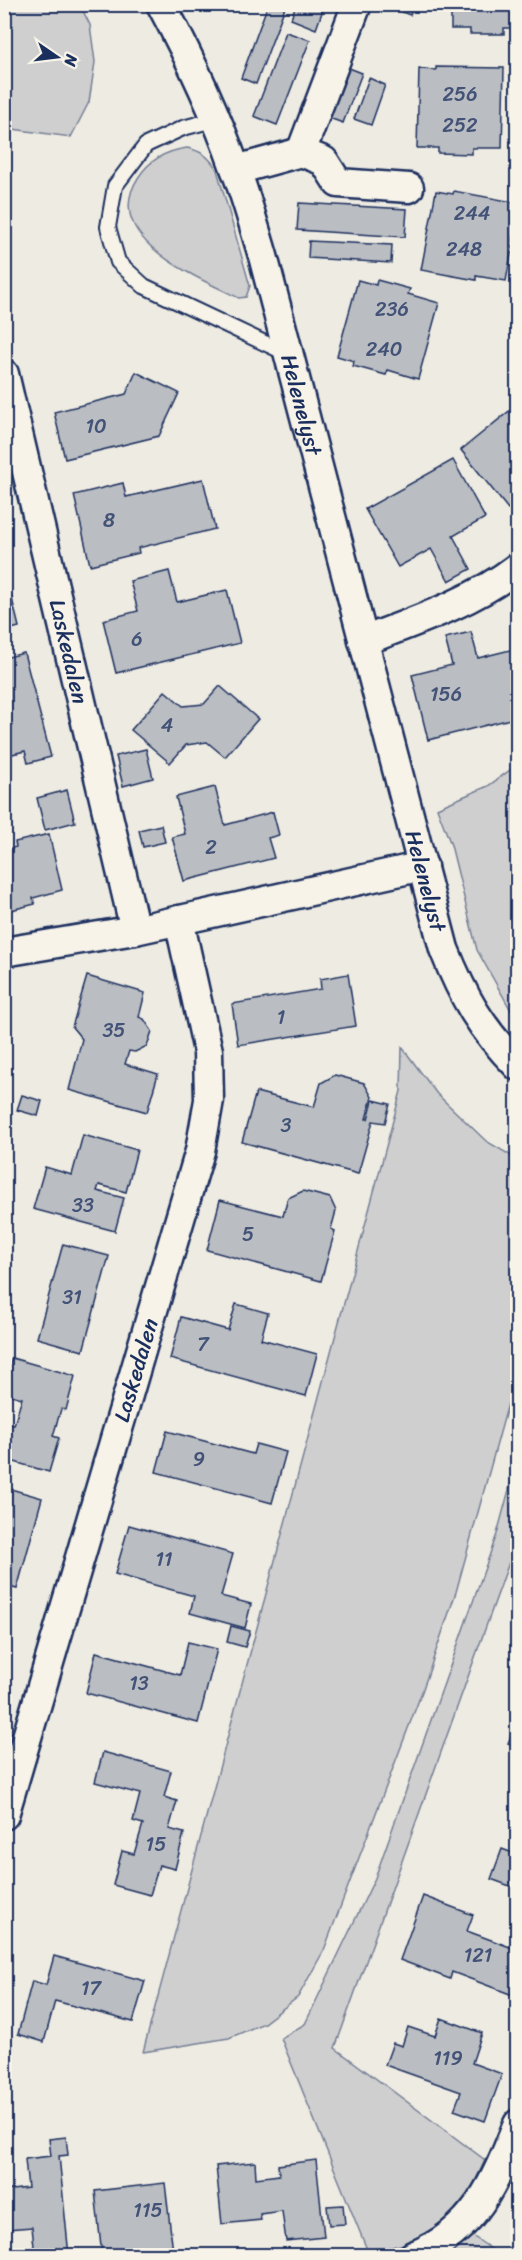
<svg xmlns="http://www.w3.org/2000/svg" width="522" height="2260" font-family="Sriracha,sans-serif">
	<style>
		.green { fill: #cfcfcf; stroke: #757f96; stroke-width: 1.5 }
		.building { fill: #babdc2; stroke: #1b2f5e; stroke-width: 1.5 }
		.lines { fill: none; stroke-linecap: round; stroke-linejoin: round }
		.lane-casing { stroke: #1b2f5e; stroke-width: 18 }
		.street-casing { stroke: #1b2f5e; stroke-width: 33 }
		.lane { stroke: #f7f3e8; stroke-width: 14 }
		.street { stroke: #f7f3e8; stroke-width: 28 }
		.labels { text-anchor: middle; stroke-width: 6; stroke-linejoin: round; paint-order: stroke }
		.number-label { font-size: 20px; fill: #435277 }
		.street-label { font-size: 22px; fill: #1b2f5e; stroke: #f7f3e8 }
	</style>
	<rect width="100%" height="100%" fill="#eeebe2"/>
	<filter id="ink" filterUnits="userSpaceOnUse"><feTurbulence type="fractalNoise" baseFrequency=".0167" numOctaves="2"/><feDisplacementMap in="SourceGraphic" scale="12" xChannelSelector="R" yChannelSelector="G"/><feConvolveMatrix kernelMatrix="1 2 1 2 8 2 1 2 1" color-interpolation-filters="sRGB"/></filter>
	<g filter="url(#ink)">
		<g class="green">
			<polygon points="5,4 80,5 90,25 95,62 89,102 71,137 5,128"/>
			<path d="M187 148C201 151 209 156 217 170L250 286 246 297 239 298C199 278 99 239 138 178 149 160 165 151 187 148Z"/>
			<polygon points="517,765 517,1021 477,950 451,845 437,808 488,786"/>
			<polygon points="402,1047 437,1094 486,1141 517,1159 517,1371 456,1592 423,1689 324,1950 298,1997 264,2023 229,2038 143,2052 401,1091"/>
			<polygon points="517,1460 517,1540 335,2048 485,2160 471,2190 450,2215 431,2230 405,2244 368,2252 281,2038 305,2024 375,1878 497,1534"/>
			<polygon points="471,2235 500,2255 446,2256"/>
		</g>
		<g class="building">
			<polygon points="268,4 285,7 256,84 241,78"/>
			<polygon points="296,4 325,4 316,29 291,19"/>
			<polygon points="396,4 414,4 410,15 394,9"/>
			<polygon points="451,4 518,4 518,28 504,28 504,34 470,34 470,29 451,29"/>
			<polygon points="286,32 310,40 277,125 254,116"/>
			<polygon points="336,63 362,73 343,123 318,114"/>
			<polygon points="436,67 504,68 502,148 472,148 472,154 438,153 438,148 417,148 419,69 436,70"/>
			<polygon points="369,78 385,85 371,125 354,119"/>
			<polygon points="436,191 453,194 454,191 518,203 518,215 506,281 476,276 476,280 421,270"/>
			<polygon points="299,203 407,209 405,237 297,230"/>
			<polygon points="309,241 392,245 391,263 308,258"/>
			<polygon points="358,280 376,285 377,280 410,289 408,294 439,303 418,379 388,370 386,375 353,366 354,361 337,356"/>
			<polygon points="136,372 179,393 159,436 65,459 54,412 126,394"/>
			<polygon points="518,404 518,489 510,495 516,503 508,509 461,450"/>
			<polygon points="453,460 485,518 453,536 471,569 449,581 431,549 398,567 365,509"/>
			<polygon points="203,479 215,529 138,548 139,553 90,565 74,495 123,483 126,497"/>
			<polygon points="4,566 19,627 4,631"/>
			<polygon points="169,571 177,602 227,590 240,643 116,673 103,620 138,611 130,581"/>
			<polygon points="471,632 478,658 518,648 518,717 428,740 412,675 452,665 445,638"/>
			<polygon points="24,653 51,757 28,763 25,751 4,756 4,658"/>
			<polygon points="220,686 258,719 225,757 207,742 186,745 170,763 131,730 165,691 183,706 204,704"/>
			<polygon points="146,749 153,778 123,786 116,756"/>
			<polygon points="215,787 225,825 273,812 279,835 268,838 274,858 184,881 172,837 185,834 176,797"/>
			<polygon points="67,790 75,822 45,830 37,798"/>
			<polygon points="161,825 165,842 143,847 139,830"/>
			<polygon points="49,834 62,890 33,898 35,904 7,911 4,904 4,850 16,847 15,842"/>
			<polygon points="348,974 356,1026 238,1045 232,1004 321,989 320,979"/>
			<polygon points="87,976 145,993 139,1017 144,1019 152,1031 147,1046 135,1052 129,1051 125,1064 158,1074 147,1112 69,1090 82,1039 72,1027"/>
			<polygon points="335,1075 364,1083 372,1097 366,1119 368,1119 373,1100 390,1104 385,1123 373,1121 358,1174 242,1142 256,1092 314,1107 321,1083"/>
			<polygon points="22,1095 42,1101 38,1116 17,1110"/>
			<polygon points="83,1135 137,1150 126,1192 99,1185 97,1191 124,1198 115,1231 33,1209 45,1167 72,1175"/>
			<polygon points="303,1191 330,1198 336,1211 331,1229 335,1231 321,1281 207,1250 220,1200 283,1216 288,1198"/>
			<polygon points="63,1244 109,1256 83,1351 37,1338"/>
			<polygon points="236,1304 268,1313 261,1339 317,1354 306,1396 170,1359 181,1317 228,1330"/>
			<polygon points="12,1358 75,1376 66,1410 61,1409 53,1436 59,1438 49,1472 4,1459 4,1422 14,1425 22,1398 4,1393 4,1384"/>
			<polygon points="167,1431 253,1454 256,1444 286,1452 272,1503 156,1472"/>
			<polygon points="4,1487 42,1498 17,1589 4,1586"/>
			<polygon points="129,1525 233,1554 221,1596 251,1604 245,1628 190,1613 194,1596 115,1574"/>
			<polygon points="4,1604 11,1606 4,1631"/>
			<polygon points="231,1626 250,1631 245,1647 227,1642"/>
			<polygon points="188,1642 217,1649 198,1723 86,1693 96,1652 180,1675"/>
			<polygon points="518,1719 518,1747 508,1743"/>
			<polygon points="103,1752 171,1771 164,1797 177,1801 169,1829 184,1833 175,1869 159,1865 150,1895 113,1885 122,1851 134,1854 143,1824 133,1821 140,1794 95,1782"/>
			<polygon points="502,1849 518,1855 518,1889 491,1879"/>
			<polygon points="423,1896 473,1915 467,1931 518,1950 518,1997 452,1972 450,1979 400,1960"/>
			<polygon points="54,1956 145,1981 133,2022 55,2001 44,2042 18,2034 32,1981 46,1985"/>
			<polygon points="441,2018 482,2033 472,2063 502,2074 485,2121 454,2110 461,2092 385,2065 393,2043 402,2046 408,2027 435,2036"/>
			<polygon points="66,2137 68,2155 59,2156 69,2256 35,2256 32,2227 7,2229 8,2243 4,2243 4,2191 28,2188 25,2159 51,2156 49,2139"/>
			<polygon points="316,2160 324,2237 286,2241 282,2211 260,2214 261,2220 222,2224 216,2166 255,2162 256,2178 279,2175 278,2165"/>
			<polygon points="165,2183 173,2252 161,2253 162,2256 102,2256 95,2191"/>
			<polygon points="343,2205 345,2224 329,2225 327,2206"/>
			<polygon points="518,2237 518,2253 510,2247"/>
		</g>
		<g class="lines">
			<defs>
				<polyline id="lane" points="217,119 183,128 146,145 115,186 108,227 118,262 144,286 288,354"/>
				<g id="street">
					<path id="s1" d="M161 4C190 58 215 111 235 168 246 196 254 226 263 256L444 949C463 997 481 1029 518 1066"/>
					<polyline points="301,152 357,4"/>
					<polyline points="236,170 301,152 324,161 338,183 409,188"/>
					<path id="s2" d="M4 374 135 930"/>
					<path d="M363 641C416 621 473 602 518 567"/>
					<polyline points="4,952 135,930 423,866"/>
					<path id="s3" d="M4 1815 200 1151 209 1100 208 1051 179 920"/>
					<path d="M413 2256C475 2232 495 2182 518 2124"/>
				</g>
			</defs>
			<use href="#lane" class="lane-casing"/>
			<use href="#street" class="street-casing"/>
			<use href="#lane" class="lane"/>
			<use href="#street" class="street"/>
		</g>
	</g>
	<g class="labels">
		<g class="number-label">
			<text x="460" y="101">256</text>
			<text x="460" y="132">252</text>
			<text x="472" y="220">244</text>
			<text x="464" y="256">248</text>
			<text x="392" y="316">236</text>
			<text x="384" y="356">240</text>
			<text x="96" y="433">10</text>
			<text x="109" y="527">8</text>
			<text x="137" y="646">6</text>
			<text x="446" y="701">156</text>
			<text x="167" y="732">4</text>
			<text x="211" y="854">2</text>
			<text x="281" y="1024">1</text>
			<text x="114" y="1037">35</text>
			<text x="286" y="1132">3</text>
			<text x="83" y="1212">33</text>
			<text x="248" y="1241">5</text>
			<text x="72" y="1304">31</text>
			<text x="203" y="1351">7</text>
			<text x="199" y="1466">9</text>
			<text x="164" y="1566">11</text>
			<text x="139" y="1690">13</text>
			<text x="156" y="1851">15</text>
			<text x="478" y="1962">121</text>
			<text x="91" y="1995">17</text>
			<text x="448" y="2065">119</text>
			<text x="148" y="2217">115</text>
		</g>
		<g class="street-label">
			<text dy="8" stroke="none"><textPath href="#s1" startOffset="426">Helenelyst</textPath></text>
			<text dy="8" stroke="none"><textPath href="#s2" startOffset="285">Laskedalen</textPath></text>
			<text dy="8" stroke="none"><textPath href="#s1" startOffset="918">Helenelyst</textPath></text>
			<text dy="8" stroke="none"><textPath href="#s3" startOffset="464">Laskedalen</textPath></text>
		</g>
	</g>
	<rect width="522" height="2260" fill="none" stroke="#f7f3e8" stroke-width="24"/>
	<rect x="12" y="12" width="498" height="2236" fill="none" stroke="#1b2f5e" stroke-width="2" filter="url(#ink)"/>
	<g transform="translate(57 57) rotate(104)" stroke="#f7f3e8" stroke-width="4.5" paint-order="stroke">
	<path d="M0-4.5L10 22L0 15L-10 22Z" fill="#1b2f5e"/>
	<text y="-9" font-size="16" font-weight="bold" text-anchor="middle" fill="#1b2f5e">N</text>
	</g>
</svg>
